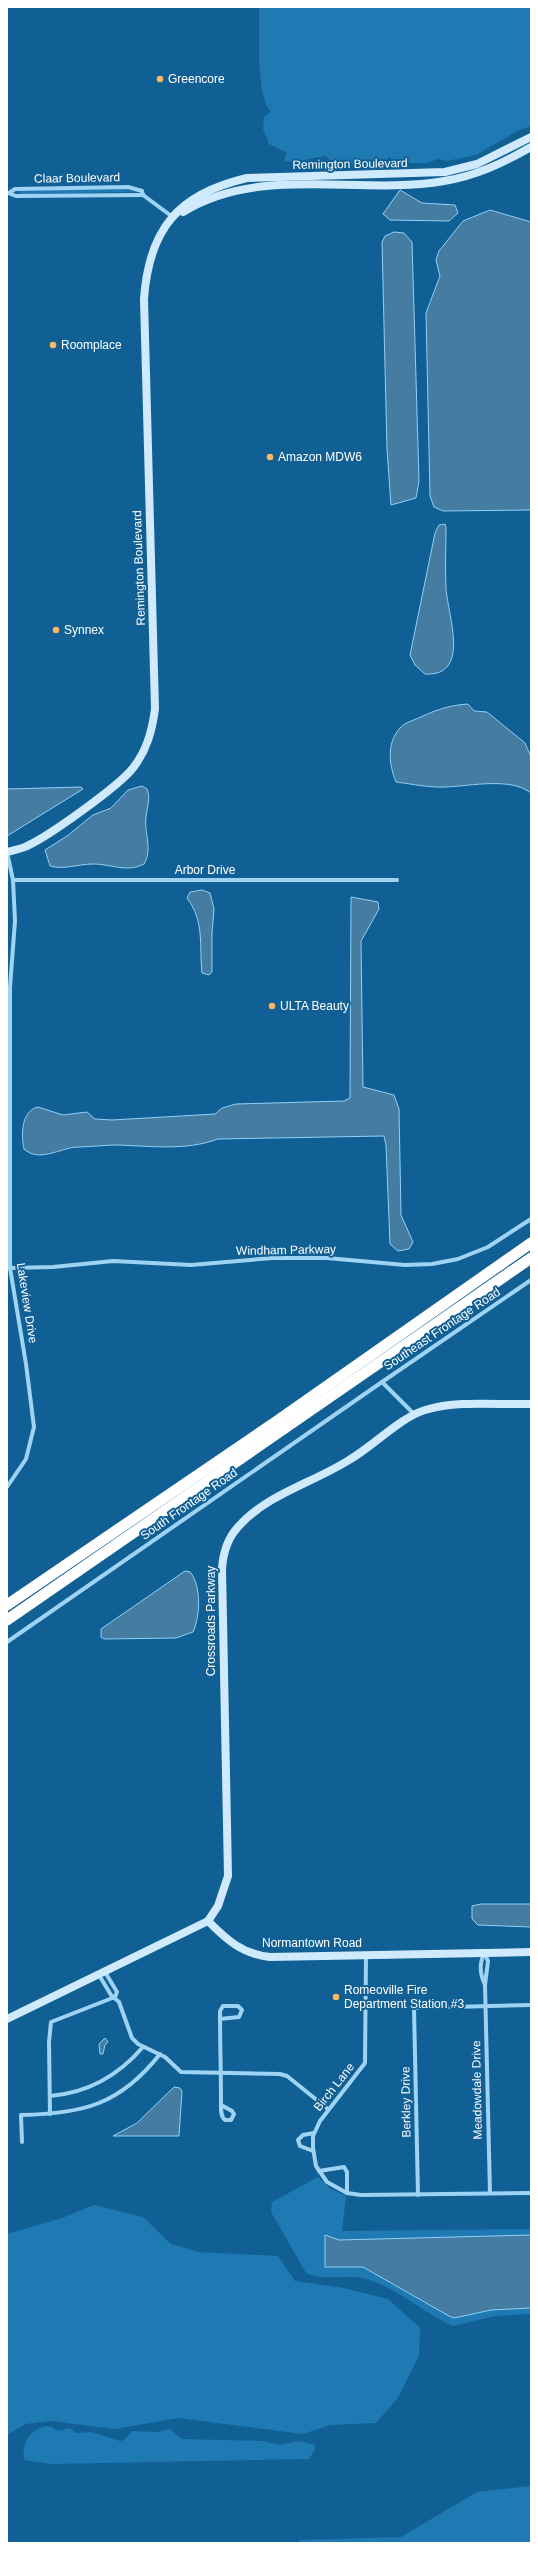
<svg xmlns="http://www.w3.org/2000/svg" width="538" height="2550" font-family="Arial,sans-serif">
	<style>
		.green { fill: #1f79b3 }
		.water { fill: #447ca2; stroke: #91d0f7 }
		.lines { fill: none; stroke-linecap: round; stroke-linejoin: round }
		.street { stroke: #9fd3f3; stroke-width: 4 }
		.secondary { stroke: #cfeafd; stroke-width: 8 }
		.highway { stroke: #fff; stroke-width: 11 }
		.poi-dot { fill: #ffb862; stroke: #116095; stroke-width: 1.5 }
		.labels { text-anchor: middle; stroke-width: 4; stroke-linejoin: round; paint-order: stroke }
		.poi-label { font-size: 12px; fill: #fff; stroke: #116095; text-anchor: start }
		.street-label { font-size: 12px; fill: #fff; stroke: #116095 }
	</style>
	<rect width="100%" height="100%" fill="#116095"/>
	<g class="green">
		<path d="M259 7H531V126L517 131 476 155 447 161 438 159 427 163H404L397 166 389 156 388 159 363 162 359 166 335 164 325 156 294 162 284 161 287 153 269 144 263 129 264 117 271 112C255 95 260 32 259 7Z"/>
		<polygon points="115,188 136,192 20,194 18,191"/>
		<path d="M318 2177 331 2189 346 2196 342 2231 531 2229V2314L495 2316 453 2326C424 2313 399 2290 370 2280 349 2273 325 2282 306 2273L271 2212 272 2202Z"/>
		<polygon points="94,2205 143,2217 171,2244 199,2252 278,2256 295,2281 344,2288 388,2299 420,2328 419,2356 398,2398 376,2423 330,2425 303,2434 178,2418 115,2429 50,2421 26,2424 7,2435 7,2234 62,2218"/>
		<path d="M45 2426 52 2427 58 2431 70 2428 76 2433 92 2432 120 2441 124 2440 132 2431 158 2432 170 2429 182 2439 262 2441 280 2445 299 2441 315 2445V2449L309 2459 52 2464 24 2460C22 2442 28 2432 45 2426Z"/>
		<polygon points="531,2486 531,2543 299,2543 299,2540 401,2537 477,2492"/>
	</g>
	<g class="water">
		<polygon points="400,190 422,203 455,205 458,213 449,221 390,220 383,214"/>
		<polygon points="490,210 531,222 531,510 443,511 434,507 430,496 426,313 440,276 436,260 439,251 463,221"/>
		<polygon points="394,232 404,233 412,242 419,481 416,498 391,505 387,449 382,242 385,236"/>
		<path d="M445 524 446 528C446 547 445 567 446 586 446 611 473 677 425 674L415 665 410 655 435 533 439 525Z"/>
		<path d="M468 704 474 711 487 712 525 743 531 757V793C511 777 470 786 446 787 429 788 413 784 396 782 389 765 386 742 401 727 406 722 417 719 423 716 438 709 452 705 468 704Z"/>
		<path d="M142 786 147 789C151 799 147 806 146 817 144 832 153 850 144 864 127 873 111 864 93 864 78 864 64 870 50 866L45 850 67 836 93 815 111 808 128 790Z"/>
		<polygon points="81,787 83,789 7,836 7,789"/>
		<path d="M202 890 210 893 214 909 212 933V972L209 975 202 973C199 946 205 922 187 898L190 892Z"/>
		<path d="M351 897 378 902 379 909 361 941 363 1087 394 1095 399 1109 401 1215 413 1242 409 1249 398 1251 390 1244 386 1145 384 1136 218 1139C186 1151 150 1146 117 1145 104 1145 90 1147 77 1147 60 1148 39 1163 24 1149 21 1135 21 1111 38 1107L63 1115 87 1112 95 1119 112 1120 215 1114 222 1108 236 1104 344 1101 350 1098Z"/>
		<path d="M185 1571 190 1572C202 1586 200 1617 193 1632L176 1638 104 1639 101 1637V1629Z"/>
		<polygon points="481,1904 531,1904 531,1927 478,1925 472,1919 472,1906"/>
		<polygon points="105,2038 108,2042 105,2045 103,2054 100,2054 99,2044"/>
		<polygon points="174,2087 180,2088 182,2091 179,2136 113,2136 137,2123"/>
		<polygon points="325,2235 339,2240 531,2235 531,2308 491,2310 454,2318 449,2316 363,2267 325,2267"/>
	</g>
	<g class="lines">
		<g class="street">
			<polyline points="8,193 16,196 143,195"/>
			<polyline points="9,193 15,189 128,187 142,191 143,195 174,218"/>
			<polyline points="13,880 397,880"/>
			<polyline points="8,1268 53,1267 113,1261 191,1265 272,1258 327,1258 405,1265 432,1264 458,1259 488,1247 531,1219"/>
			<polyline points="414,1414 382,1382 531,1280"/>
			<polyline points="7,1487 26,1459 34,1427 26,1364 10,1268 10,987 15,921 13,880 7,852"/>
			<polyline points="7,1642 382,1382"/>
			<polyline points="484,1953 488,1961 485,1985 490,2193"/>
			<path d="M484 1953C479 1965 480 1974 485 1985"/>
			<polyline points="366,1956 365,2063 320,2121 313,2136 313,2148 316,2166 327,2182 347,2193 361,2195 531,2193"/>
			<polyline points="105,1972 117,1992 115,1997"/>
			<polyline points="99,1975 111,1995 119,2002 132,2038 138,2044 165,2057 181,2072 280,2074 287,2076 328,2109"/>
			<path d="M220 2019 239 2017 242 2010 238 2006H223L220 2011V2013C220 2042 221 2072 221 2102 221 2108 220 2116 225 2120H231L234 2114 232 2111 221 2105"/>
			<path d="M50 2096C88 2093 118 2076 143 2047"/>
			<polyline points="50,2114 49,2042 51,2022 115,1997"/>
			<path d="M22 2142 21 2115C82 2114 120 2105 160 2054"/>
			<polyline points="313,2151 300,2146 298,2140 303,2135 314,2133"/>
			<polyline points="319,2171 344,2167 347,2172 347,2193"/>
			<polyline points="418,2195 414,2008 531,2005"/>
		</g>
		<g class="secondary">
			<path d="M183 212C261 164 358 196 444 181 476 176 503 163 531 147"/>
			<path d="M7 852C14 850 21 849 27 846 49 836 119 786 133 768 147 750 152 731 155 709L144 299C149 229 178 194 247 178L445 172 477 164 531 137"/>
			<path d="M208 1921C227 1940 242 1954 270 1957L531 1952"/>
			<path d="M7 2019 208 1921 218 1906 228 1876 222 1569C223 1553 227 1539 238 1527 267 1494 313 1483 349 1460 372 1447 401 1417 425 1410 458 1400 497 1405 531 1404"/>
		</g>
		<g class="highway">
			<polyline points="7,1605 277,1421 531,1243"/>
			<polyline points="7,1620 531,1258"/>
		</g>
	</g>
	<g class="poi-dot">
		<circle cx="160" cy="79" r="4"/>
		<circle cx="53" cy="345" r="4"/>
		<circle cx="270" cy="457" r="4"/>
		<circle cx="56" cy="630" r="4"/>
		<circle cx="272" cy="1006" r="4"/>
		<circle cx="336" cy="1997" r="4"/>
	</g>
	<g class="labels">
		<g class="poi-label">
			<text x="168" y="83">Greencore</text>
			<text x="61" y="349">Roomplace</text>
			<text x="278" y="461">Amazon MDW6</text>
			<text x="64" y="634">Synnex</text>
			<text x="280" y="1010">ULTA Beauty</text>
			<text x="344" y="1994">Romeoville Fire<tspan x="344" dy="14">Department Station #3</tspan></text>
		</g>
		<g class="street-label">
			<text transform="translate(350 164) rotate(-1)" y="4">Remington Boulevard</text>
			<text transform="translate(77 178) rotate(-1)" y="4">Claar Boulevard</text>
			<text transform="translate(139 568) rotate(-92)" y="4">Remington Boulevard</text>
			<text x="205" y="874">Arbor Drive</text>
			<text transform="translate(286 1250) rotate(-1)" y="4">Windham Parkway</text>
			<text transform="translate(27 1303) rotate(81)" y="4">Lakeview Drive</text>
			<text transform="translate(442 1329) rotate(-34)" y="4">Southeast Frontage Road</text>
			<text transform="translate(189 1504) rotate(-35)" y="4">South Frontage Road</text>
			<text transform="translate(211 1621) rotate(-90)" y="4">Crossroads Parkway</text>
			<text x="312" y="1947">Normantown Road</text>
			<text transform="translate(334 2087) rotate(-52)" y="4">Birch Lane</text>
			<text transform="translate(477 2090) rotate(-91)" y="4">Meadowdale Drive</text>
			<text transform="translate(406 2102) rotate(-91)" y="4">Berkley Drive</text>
		</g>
	</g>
	<rect width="538" height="2550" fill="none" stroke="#ffffff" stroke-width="16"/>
</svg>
